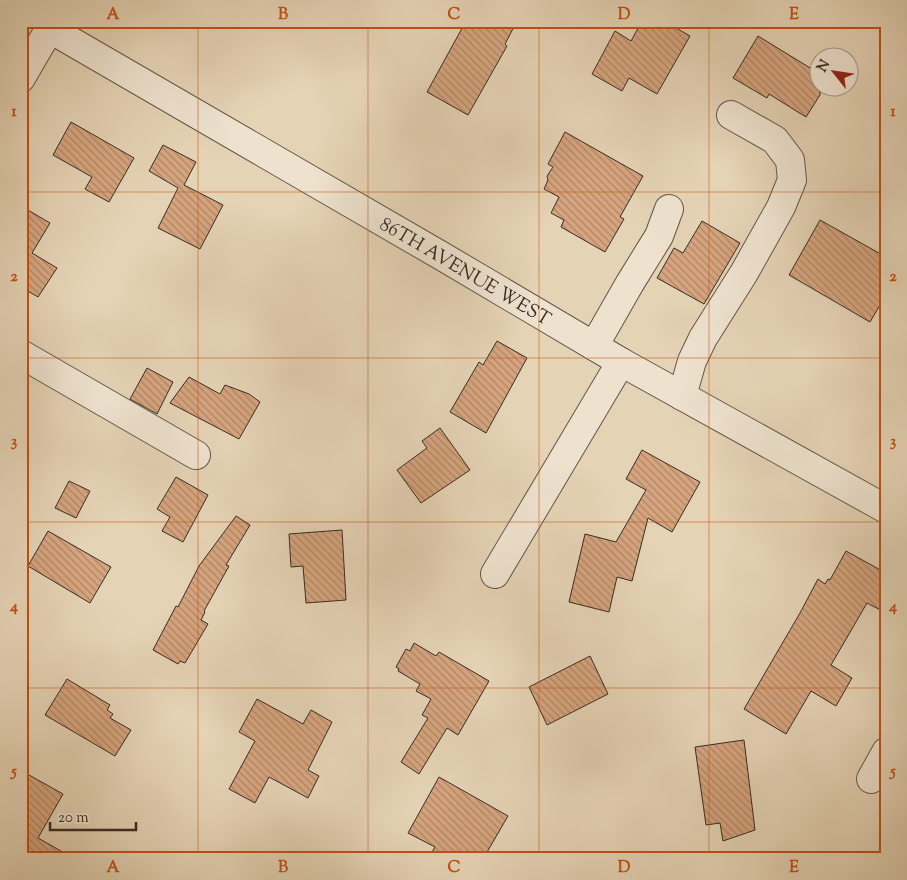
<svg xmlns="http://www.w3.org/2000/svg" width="907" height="880" font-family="'Sorts Mill Goudy',serif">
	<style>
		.building { fill: url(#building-back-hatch); stroke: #362c24 }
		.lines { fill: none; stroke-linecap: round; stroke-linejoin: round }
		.minor-casing { stroke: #625648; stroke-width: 30 }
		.minor { stroke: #eee2cf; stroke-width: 28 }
		.grid { fill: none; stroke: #c45011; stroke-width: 1; stroke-opacity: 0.55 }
		.labels { text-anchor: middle; stroke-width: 4; stroke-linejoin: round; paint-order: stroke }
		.street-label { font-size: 19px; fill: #362c24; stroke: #eee2cf }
		.neatline { fill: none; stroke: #c45011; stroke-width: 2 }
		.grid-label { font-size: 16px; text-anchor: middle; font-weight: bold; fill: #c45011 }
	</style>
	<defs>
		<pattern id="building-back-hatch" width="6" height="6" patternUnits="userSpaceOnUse" patternTransform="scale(1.25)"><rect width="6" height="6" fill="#d6a47e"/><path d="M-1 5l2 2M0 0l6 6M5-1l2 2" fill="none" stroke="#ae8667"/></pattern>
	</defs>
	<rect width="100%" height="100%" fill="#e5d3b5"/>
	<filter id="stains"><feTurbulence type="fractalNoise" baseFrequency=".004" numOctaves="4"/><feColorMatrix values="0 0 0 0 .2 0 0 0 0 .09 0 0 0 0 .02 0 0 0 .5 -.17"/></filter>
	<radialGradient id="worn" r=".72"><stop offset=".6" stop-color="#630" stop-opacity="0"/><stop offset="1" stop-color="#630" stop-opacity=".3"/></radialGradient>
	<g class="building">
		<polygon points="466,21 517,21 505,44 507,46 468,115 427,92"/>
		<polygon points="642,21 664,21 690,36 657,94 629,78 622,91 592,74 615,31 631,41"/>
		<polygon points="758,36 820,74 820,95 806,117 769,94 767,98 733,78"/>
		<polygon points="71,122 134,158 109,202 85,189 92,177 53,155"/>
		<polygon points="565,132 643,176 620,217 624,219 605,252 561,227 564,220 551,213 559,197 544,189 548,180 547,176 553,167 548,164"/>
		<polygon points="163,145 196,162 184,185 223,205 200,249 158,228 178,188 149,171"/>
		<polygon points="21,206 50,223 32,253 57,268 38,297 21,287"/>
		<polygon points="820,220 886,257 886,295 870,322 789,275"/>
		<polygon points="702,221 740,243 704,304 657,278 674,248 683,253"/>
		<polygon points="497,341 527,358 486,433 450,412 479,362 483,365"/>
		<polygon points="147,368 173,382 157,414 130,399"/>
		<polygon points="189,377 220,394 225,385 249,394 260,402 239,439 170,403"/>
		<polygon points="440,428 470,470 421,503 397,470 427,448 422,441"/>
		<polygon points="642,450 700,482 672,532 648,518 632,581 617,577 609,612 569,602 585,534 616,542 646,490 626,479"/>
		<polygon points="176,477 208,495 183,542 162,531 170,517 157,509"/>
		<polygon points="69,481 90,491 76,518 55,508"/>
		<polygon points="236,516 250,525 226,565 229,566 204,611 205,612 201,620 208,624 185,663 180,661 178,664 153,650 176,606 178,607 199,566"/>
		<polygon points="342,530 346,600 306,603 303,566 291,567 289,534"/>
		<polygon points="48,531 111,567 90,603 28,566"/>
		<polygon points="846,551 886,573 886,613 867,603 831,665 852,678 836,706 811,691 786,734 744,709 800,613 818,579 825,584 828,579 830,580"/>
		<polygon points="414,643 436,656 439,652 489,681 458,735 447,728 419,774 401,762 428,718 422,715 431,699 416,691 420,684 398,671 399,669 396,667 406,649 410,651"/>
		<polygon points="590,656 608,694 547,725 529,687"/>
		<polygon points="67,679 110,705 107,710 113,714 110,718 131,730 115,756 45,715"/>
		<polygon points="257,699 303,724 311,710 332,722 308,770 319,776 308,798 269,777 255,803 229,789 255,741 239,732"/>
		<polygon points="744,740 755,830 723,841 720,823 706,825 695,747"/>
		<polygon points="29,775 63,794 38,838 75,859 21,859 21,789"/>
		<polygon points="439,777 508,816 483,859 444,859 432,852 435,847 408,833"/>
	</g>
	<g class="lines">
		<defs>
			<g id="minor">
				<path id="s1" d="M50 29 440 255 621 362 886 509"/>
				<polyline points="21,78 54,21"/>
				<polyline points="594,346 630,283 659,236 669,209"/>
				<polyline points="21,354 196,455"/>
				<polyline points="682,396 692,361 703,338 744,273 781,207 792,180 790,160 775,140 731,115"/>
				<polyline points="495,574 621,362"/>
				<polyline points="871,779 886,752"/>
			</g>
		</defs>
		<use href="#minor" class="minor-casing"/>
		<use href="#minor" class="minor"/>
	</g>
	<path class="grid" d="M198 21V859M368 21V859M539 21V859M709 21V859M21 192H886M21 358H886M21 522H886M21 688H886"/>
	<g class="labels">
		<g class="street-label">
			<text dy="7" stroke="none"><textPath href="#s1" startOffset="481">86TH AVENUE WEST</textPath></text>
		</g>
	</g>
	<rect width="907" height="880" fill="none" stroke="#e5d3b5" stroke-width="55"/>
	<g transform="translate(834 72) rotate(300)"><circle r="24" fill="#eee2cf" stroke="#a4998b"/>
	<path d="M0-4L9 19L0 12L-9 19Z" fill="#8f2418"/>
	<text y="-8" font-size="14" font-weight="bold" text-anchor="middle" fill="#362c24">N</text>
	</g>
	<path d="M50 822v8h86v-8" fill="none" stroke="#362c24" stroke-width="2.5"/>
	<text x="58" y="822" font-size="15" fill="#362c24" stroke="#eee2cf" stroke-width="4" paint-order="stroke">20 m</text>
	<rect x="28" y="28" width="852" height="824" class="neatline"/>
	<g class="grid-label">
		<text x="113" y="19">A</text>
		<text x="283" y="19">B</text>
		<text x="454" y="19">C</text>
		<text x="624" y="19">D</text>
		<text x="794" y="19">E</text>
		<text x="14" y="116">1</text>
		<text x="893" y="116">1</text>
		<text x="14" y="281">2</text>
		<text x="893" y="281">2</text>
		<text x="14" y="446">3</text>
		<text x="893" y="446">3</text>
		<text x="14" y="611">4</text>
		<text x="893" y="611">4</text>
		<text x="14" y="776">5</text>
		<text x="893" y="776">5</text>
		<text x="113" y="872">A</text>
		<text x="283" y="872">B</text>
		<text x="454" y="872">C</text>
		<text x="624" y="872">D</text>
		<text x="794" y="872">E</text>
	</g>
	<rect width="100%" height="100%" filter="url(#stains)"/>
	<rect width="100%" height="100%" fill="url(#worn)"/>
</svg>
